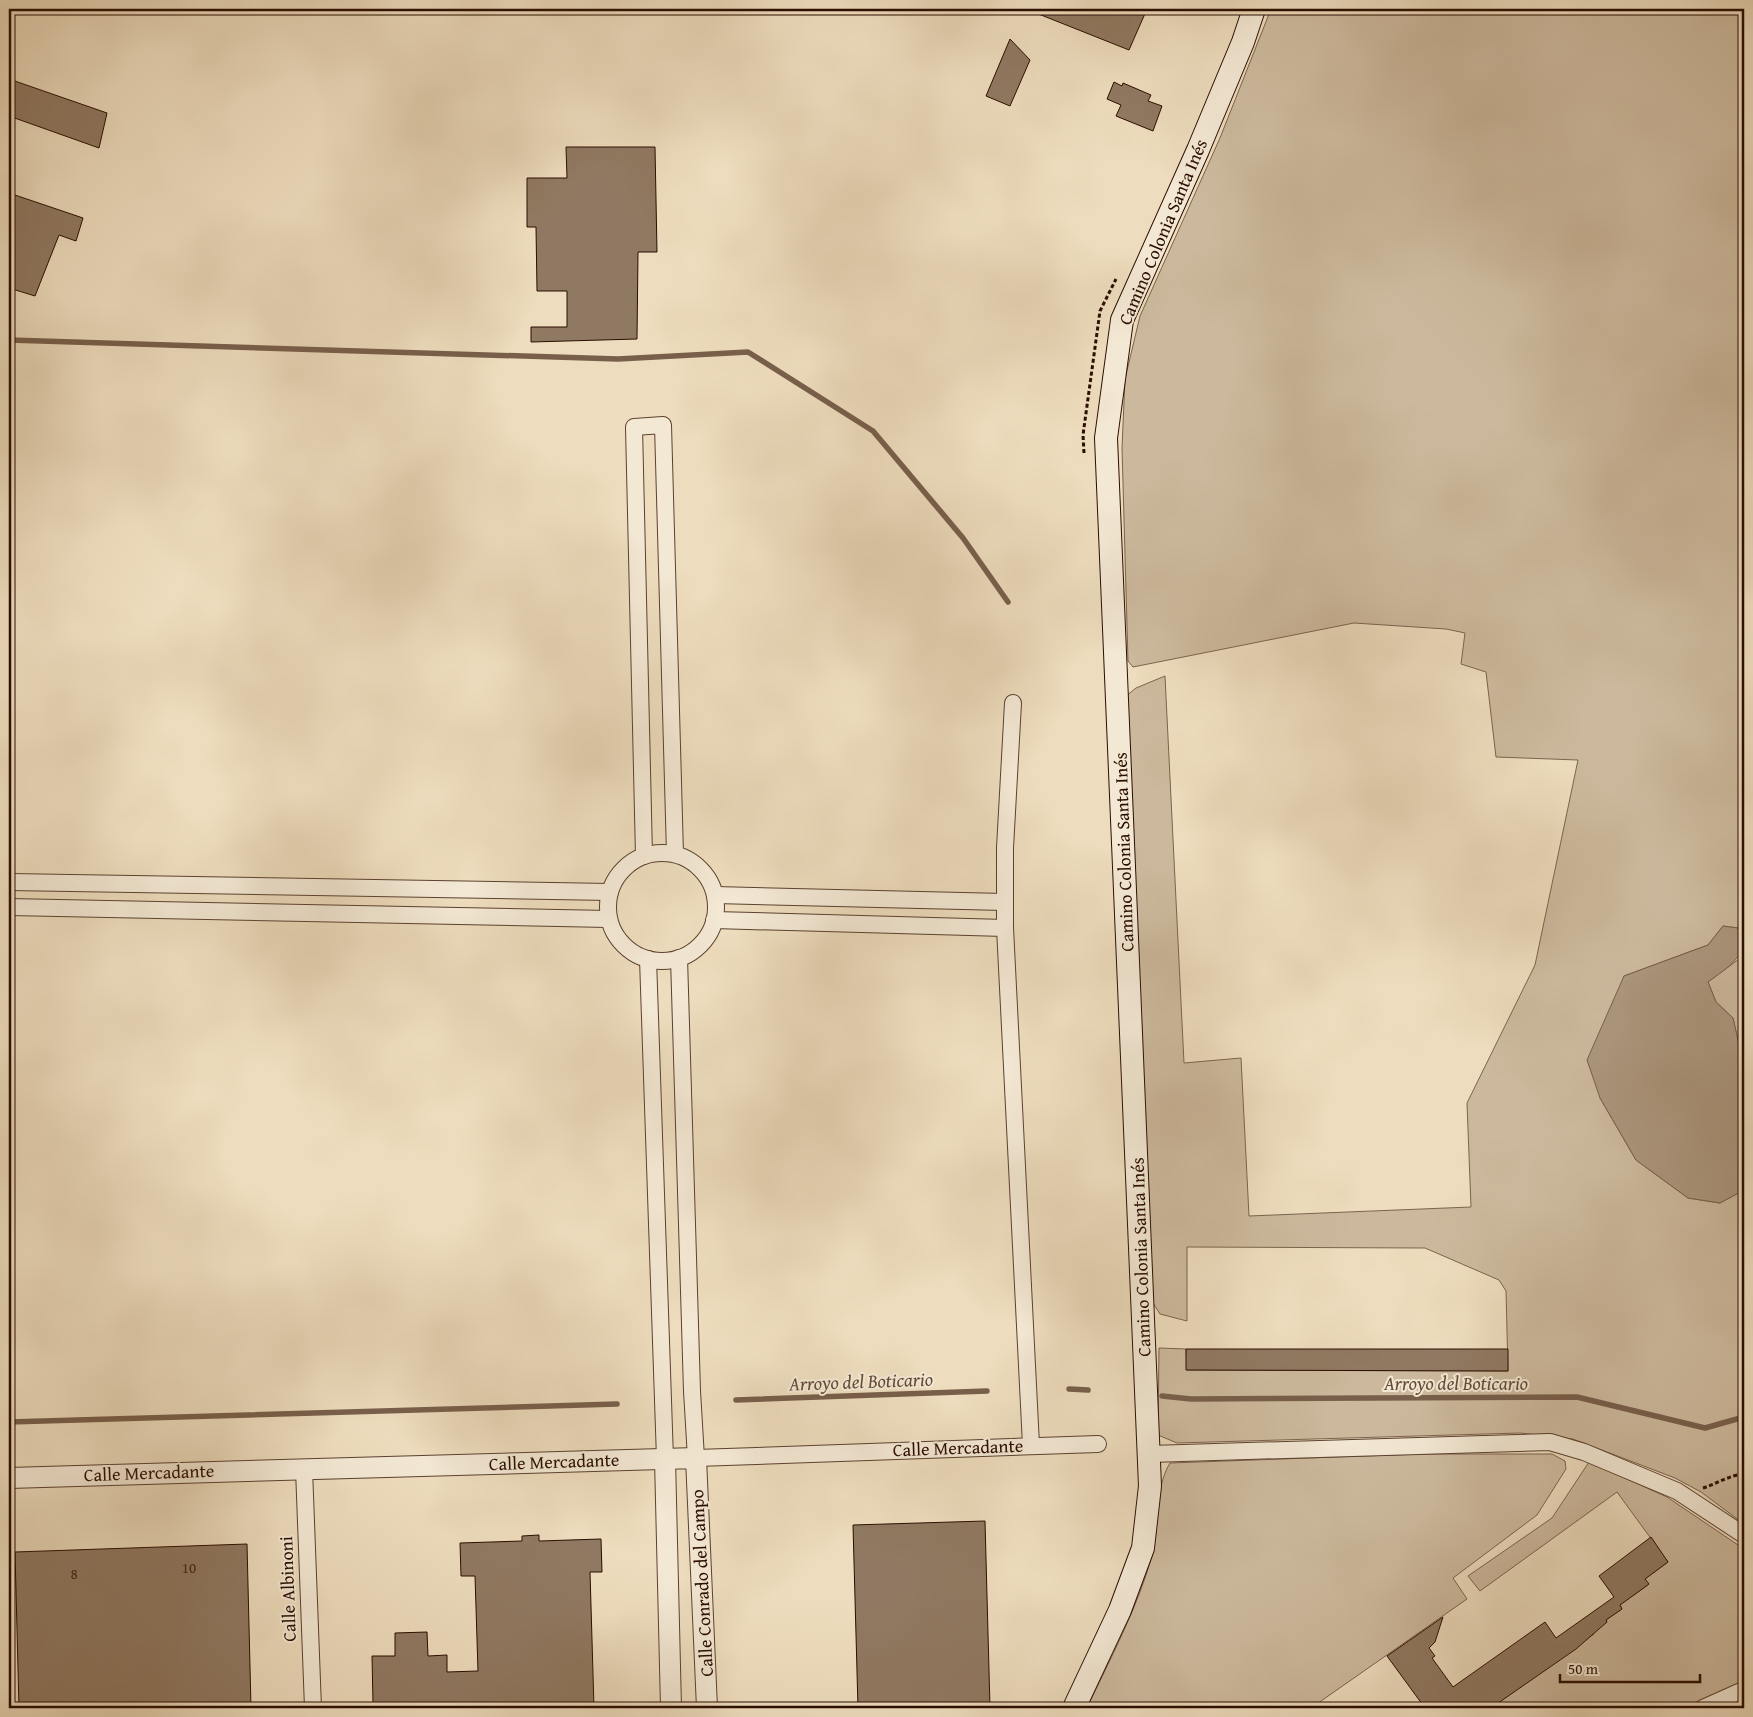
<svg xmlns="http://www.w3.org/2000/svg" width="1753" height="1717" font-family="'Gentium Book Plus',serif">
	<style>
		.green { fill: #ccb99d; stroke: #7c634e }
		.water { fill: #ab967d; stroke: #785f4b }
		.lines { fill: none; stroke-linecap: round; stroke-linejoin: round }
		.stream { stroke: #785f4b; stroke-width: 5.5 }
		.building { fill: #907962; stroke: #2b0d00 }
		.minor-casing { stroke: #5c412f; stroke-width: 18 }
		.tertiary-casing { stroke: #5c412f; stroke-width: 22 }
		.secondary-casing { stroke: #2b0d00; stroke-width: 24 }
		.path { stroke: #2b0d00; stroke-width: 3; stroke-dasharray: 4 2.5; stroke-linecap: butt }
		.minor { stroke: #f3e8d4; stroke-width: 16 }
		.tertiary { stroke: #f3e8d4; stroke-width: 20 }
		.secondary { stroke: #f3e8d4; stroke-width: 22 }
		.labels { text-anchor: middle; stroke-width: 4; stroke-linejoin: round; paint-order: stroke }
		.number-label { font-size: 15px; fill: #442818 }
		.street-label { font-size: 18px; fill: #2b0d00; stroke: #f3e8d4 }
		.water-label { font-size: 19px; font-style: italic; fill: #654b38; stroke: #f3e8d4 }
	</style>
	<rect width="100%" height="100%" fill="#eddcbd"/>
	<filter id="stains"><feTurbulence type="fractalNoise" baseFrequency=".004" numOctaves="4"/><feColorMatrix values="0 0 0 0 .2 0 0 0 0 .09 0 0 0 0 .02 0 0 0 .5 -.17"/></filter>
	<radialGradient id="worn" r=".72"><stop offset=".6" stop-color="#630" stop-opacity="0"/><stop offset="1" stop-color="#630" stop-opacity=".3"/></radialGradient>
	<g class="green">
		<polygon points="1271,9 1744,9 1744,937 1738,928 1723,926 1708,945 1624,976 1600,1098 1636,1160 1688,1198 1720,1203 1744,1190 1744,1524 1701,1492 1675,1478 1573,1439 1520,1433 1177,1443 1158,1435 1159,1348 1186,1349 1187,1370 1508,1371 1506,1291 1499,1280 1425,1248 1187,1247 1187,1321 1160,1314 1153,1303 1126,696 1136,688 1165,676 1184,1063 1241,1058 1249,1216 1471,1207 1467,1103 1535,965 1578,760 1496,757 1486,672 1461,664 1465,633 1446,629 1354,623 1133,667 1128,661 1122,448 1125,379 1140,316 1220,138"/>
		<polygon points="1744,945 1744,1067 1733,1018 1716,1002 1708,982 1739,959"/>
		<path d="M1421 1454H1552L1565 1461 1566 1469 1537 1515 1453 1578 1467 1599 1311 1708H1087C1110 1659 1137 1609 1152 1556 1160 1526 1154 1489 1170 1463Z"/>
		<polygon points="1589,1462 1667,1497 1744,1549 1744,1708 1491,1708 1594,1634 1593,1632 1607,1622 1606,1620 1622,1609 1620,1605 1648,1585 1645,1579 1668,1562 1617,1492 1480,1591 1468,1576 1552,1518"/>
	</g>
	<path class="water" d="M1723 926 1738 928C1753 955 1726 968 1708 982L1716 1002 1733 1018 1744 1067V1190L1720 1203 1688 1198 1636 1160 1600 1098 1587 1060 1624 976 1708 945Z"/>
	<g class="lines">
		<g class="stream">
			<polyline points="9,340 618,359 748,352 873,431 963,538 1008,602"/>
			<polyline points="1069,1389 1088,1390"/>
			<polyline points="1162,1396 1191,1399 1577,1397 1705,1428 1744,1417"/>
			<polyline points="736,1400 987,1391"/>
			<polyline points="9,1422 617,1404"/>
		</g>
	</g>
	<g class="building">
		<polygon points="1026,9 1147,9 1129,50"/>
		<polygon points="1010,39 1030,60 1010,106 986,96"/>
		<polygon points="9,79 107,113 99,148 9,116"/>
		<polygon points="1114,82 1122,86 1123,83 1151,95 1148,101 1162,106 1153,131 1116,116 1121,105 1107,99"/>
		<polygon points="566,147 655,147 657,252 638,252 637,339 531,342 531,327 567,327 567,291 537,291 536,227 527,227 527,178 567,178"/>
		<polygon points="9,193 83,218 76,241 59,235 35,296 9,288"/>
		<polygon points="1186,1349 1508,1349 1508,1371 1186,1370"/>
		<polygon points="985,1521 990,1708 858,1708 853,1525"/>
		<polygon points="539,1535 539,1541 601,1539 602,1572 590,1572 594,1708 386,1708 386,1704 373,1704 372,1656 395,1656 395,1633 427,1632 428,1656 447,1655 447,1672 478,1671 475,1576 461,1576 460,1543 522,1541 522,1536"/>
		<polygon points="1651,1537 1668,1562 1645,1579 1649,1584 1620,1605 1622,1609 1606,1620 1607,1622 1576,1649 1491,1708 1425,1708 1387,1656 1443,1617 1435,1642 1429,1648 1435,1656 1432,1658 1453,1687 1545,1622 1556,1638 1614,1597 1599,1576"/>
		<polygon points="247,1544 251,1708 19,1708 15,1552"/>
	</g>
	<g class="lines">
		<defs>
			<g id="minor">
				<polyline points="1013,703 1005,848 1005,928 1031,1445"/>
				<circle cx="662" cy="907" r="54"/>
				<polyline points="644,856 634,427 663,425 675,854"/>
				<polyline points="9,882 610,892"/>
				<polyline points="715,895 1005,902"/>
				<polyline points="9,907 609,919"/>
				<polyline points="714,920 1005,928"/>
				<polyline points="679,958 692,1391 696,1458 1098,1444"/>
				<polyline points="648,959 665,1459"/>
				<polyline points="1150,1454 1550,1442 1584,1452 1677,1491 1744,1535"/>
				<polyline points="304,1469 313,1708"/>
				<polyline points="1703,1708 1741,1691 1744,1692"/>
			</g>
			<g id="tertiary">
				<polyline points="665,1459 671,1708"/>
				<polyline points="9,1478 696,1458 707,1708"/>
			</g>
			<polyline id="secondary" points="1074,1708 1120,1610 1143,1548 1150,1486 1106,438 1122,320 1198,150 1243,42 1254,9"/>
		</defs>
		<use href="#minor" class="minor-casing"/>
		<use href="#tertiary" class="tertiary-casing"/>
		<use href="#secondary" class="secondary-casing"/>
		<g class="path">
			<polyline points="1084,453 1083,435 1100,311 1116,279"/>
			<path d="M1703 1488C1716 1484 1730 1475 1744 1474"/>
		</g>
		<use href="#minor" class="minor"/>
		<use href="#tertiary" class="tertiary"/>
		<use href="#secondary" class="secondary"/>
	</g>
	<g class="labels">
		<g class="number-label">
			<text x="189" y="1573">10</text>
			<text x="74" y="1579">8</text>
		</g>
		<g class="street-label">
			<text transform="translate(1163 232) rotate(-67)" y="6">Camino Colonia Santa Inés</text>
			<text transform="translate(1124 852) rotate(-92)" y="6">Camino Colonia Santa Inés</text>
			<text transform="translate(1141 1257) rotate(-92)" y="6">Camino Colonia Santa Inés</text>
			<text transform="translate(958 1448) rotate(-2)" y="6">Calle Mercadante</text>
			<text transform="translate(554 1462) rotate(-2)" y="6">Calle Mercadante</text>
			<text transform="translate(149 1473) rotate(-2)" y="6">Calle Mercadante</text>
			<text transform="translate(702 1583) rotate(-93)" y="6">Calle Conrado del Campo</text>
			<text transform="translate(288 1589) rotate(-92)" y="6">Calle Albinoni</text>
		</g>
		<g class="water-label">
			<text transform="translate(861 1381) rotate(-2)" y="7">Arroyo del Boticario</text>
			<text x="1456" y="1390">Arroyo del Boticario</text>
		</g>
	</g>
	<rect width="1753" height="1717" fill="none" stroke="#eddcbd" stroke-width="30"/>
	<rect x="10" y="10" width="1733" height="1697" fill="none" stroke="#2b0d00" stroke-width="2.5"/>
	<rect x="15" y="15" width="1723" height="1687" fill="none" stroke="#2b0d00"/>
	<path d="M1560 1674v8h140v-8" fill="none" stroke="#2b0d00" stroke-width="2.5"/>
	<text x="1568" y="1674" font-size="15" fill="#2b0d00" stroke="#f3e8d4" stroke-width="4" paint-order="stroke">50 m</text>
	<rect width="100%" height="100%" filter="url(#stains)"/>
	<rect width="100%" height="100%" fill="url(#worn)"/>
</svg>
